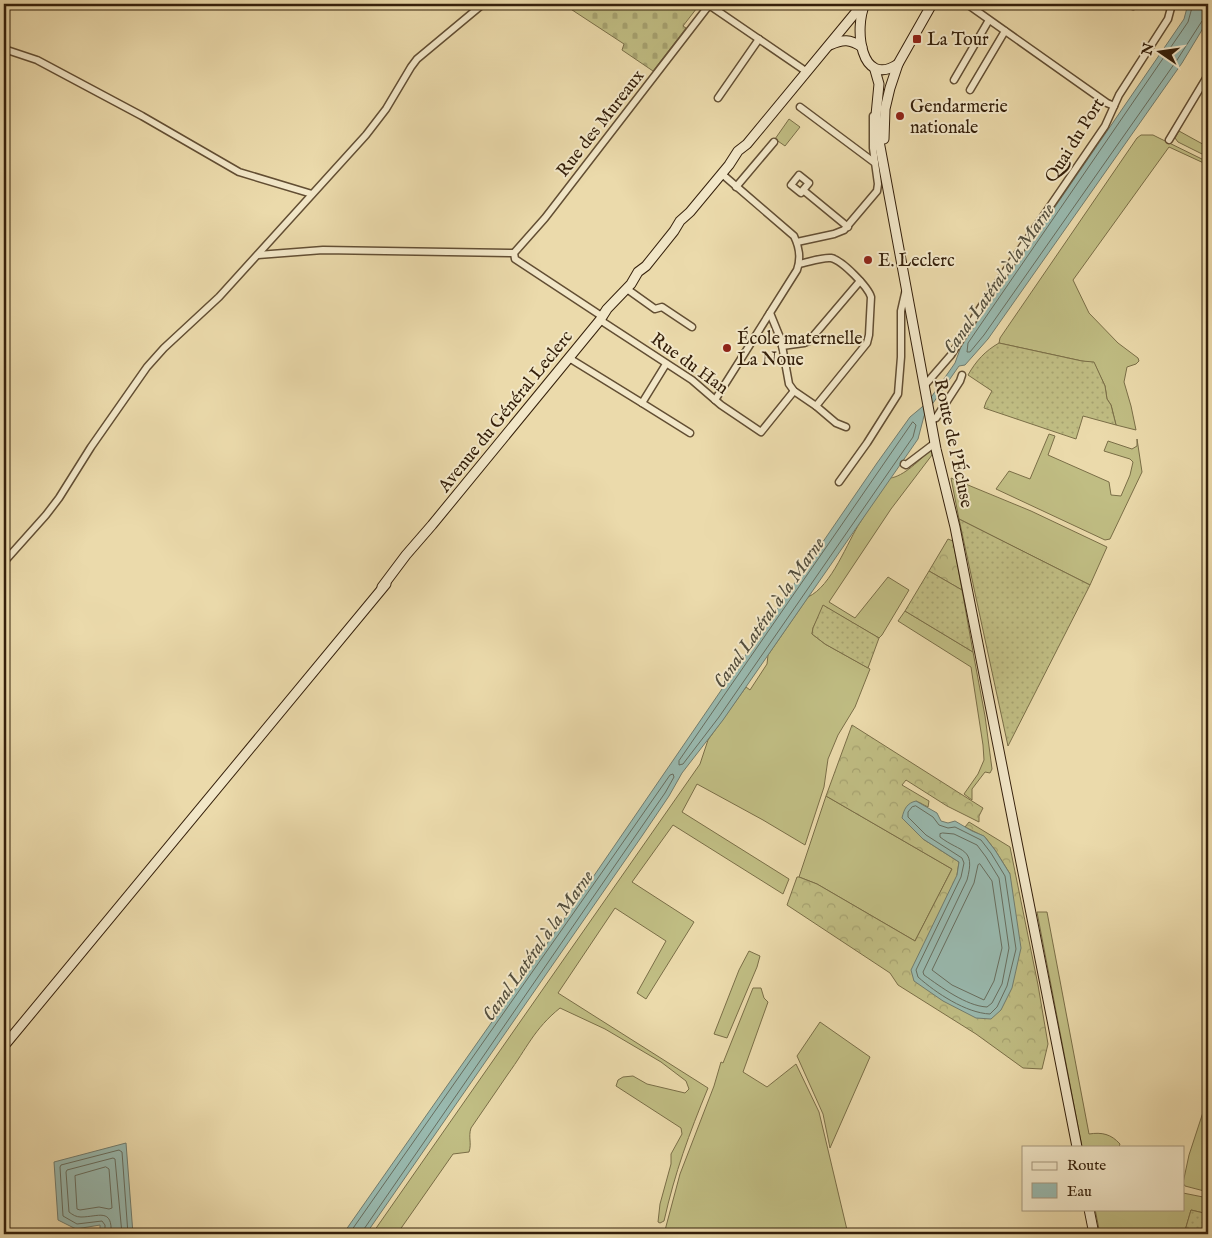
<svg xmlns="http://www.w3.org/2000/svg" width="1212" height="1238" font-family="'IM FELL English',serif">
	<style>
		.grass { fill: #c0bd83; stroke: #7a6e47 }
		.forest { fill: url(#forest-crowns); stroke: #7a6e47 }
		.cemetery { fill: url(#cemetery-stones); stroke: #7a6e47 }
		.garden { fill: url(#garden-dots); stroke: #7a6e47 }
		.water { fill: #99bab0; stroke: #717c6e }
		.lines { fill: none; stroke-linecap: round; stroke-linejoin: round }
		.shore { stroke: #676d5e; stroke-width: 1 }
		.street-casing { stroke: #624e33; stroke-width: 9 }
		.secondary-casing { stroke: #35200b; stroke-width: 11 }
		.street { stroke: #f2e7c8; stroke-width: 6 }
		.secondary { stroke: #f2e7c8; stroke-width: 9 }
		.poi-dot { fill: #8f2418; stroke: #f2e7c8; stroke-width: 2 }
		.labels { text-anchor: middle; stroke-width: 4; stroke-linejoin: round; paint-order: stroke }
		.poi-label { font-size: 18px; fill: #35200b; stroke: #f2e7c8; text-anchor: start }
		.street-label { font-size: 18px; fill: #35200b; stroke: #f2e7c8 }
		.water-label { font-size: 19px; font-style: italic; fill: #534e3d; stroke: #f2e7c8 }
	</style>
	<defs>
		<pattern id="forest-crowns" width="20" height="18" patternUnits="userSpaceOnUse" patternTransform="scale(1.25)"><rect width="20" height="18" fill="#c0bd83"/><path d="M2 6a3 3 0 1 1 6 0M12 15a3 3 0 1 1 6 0" fill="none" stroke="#a6a270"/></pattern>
		<pattern id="cemetery-stones" width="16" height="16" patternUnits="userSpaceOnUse" patternTransform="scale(1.25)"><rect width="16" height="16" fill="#c0bd83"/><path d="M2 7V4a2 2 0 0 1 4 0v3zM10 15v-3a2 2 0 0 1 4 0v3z" fill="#a6a270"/></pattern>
		<pattern id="garden-dots" width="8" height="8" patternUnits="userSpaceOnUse" patternTransform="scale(1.25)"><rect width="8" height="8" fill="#c0bd83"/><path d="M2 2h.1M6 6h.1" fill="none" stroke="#a6a270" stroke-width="1.8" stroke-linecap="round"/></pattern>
	</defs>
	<rect width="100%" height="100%" fill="#ebdaab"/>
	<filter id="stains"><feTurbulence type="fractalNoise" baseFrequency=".004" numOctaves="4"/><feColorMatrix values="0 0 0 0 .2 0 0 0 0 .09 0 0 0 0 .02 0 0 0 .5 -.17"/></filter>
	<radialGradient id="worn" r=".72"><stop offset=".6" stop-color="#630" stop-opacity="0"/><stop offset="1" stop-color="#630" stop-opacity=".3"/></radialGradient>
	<g class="grass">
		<polygon points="789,119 800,127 785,146 775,139"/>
		<polygon points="1179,131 1208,147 1208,157 1178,142 1175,138"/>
		<polygon points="1141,135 1153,135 1159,138 1208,162 1208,165 1169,147 1073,280 1089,313 1118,343 1138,358 1139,361 1136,364 1127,367 1124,382 1131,406 1136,430 1116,425 1111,405 1107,399 1105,386 1094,363 1082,361 999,343 1000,338 1137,138"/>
		<polygon points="1049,434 1055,436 1048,455 1109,482 1111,495 1121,496 1130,475 1133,462 1130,459 1104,451 1108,441 1132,449 1137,446 1137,439 1142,472 1110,539 1105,540 996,489 1009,471 1030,479"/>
		<path d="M931 449 932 455 891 509 829 602 855 618 888 577 909 590 882 635 879 638 824 606 813 628 812 634 825 644 870 669 855 707 838 735 828 759 824 787 805 845 763 820 697 784 682 812 789 879 783 894 673 825 632 882 694 922 646 999 637 993 666 941 615 908 558 993 708 1088C689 1134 675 1172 664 1221L660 1223 658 1222 660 1204 671 1164V1154L682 1134 681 1128 616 1086 618 1080 623 1077 633 1076 647 1084 685 1093 689 1089 686 1081 661 1062 605 1029 560 1008C534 1029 527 1048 508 1074 496 1092 483 1110 471 1128 468 1137 472 1143 469 1152L453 1154 397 1234H372L700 764 708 740 746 687 750 690 767 664 768 655 808 597C832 586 847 542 861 521 870 506 880 492 890 478 903 477 921 459 931 449Z"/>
		<polygon points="951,478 1031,511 1107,547 1090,585 959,519"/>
		<polygon points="905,611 973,652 985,716 992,769 990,773 985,772 972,789 972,800 964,794 978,774 984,760 983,745 971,667 898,621"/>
		<polygon points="826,796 952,869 915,941 817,884 799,877"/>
		<path d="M1037 912H1047L1089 1134C1102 1132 1111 1134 1120 1144L1119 1147H1082Z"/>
		<polygon points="749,951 760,956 757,967 727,1038 714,1034 739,970"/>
		<polygon points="753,988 761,988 764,998 768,1002 743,1072 767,1087 796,1064 819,1112 848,1234 664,1234 680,1174 714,1086 721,1062 723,1063"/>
		<polygon points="820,1022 870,1057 830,1148 823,1114 797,1056"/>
		<polygon points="1208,1097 1208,1192 1185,1186 1183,1183 1189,1155"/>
		<polygon points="1183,1193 1208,1198 1208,1214 1191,1210 1184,1234 1100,1234 1095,1209 1183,1209"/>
	</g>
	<g class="forest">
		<polygon points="948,539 953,541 962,590 929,571"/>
		<polygon points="852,725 983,808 979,816 979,822 947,806 906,780 902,785 929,801 928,807 916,801 903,818 923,839 959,862 957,875 1010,874 995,850 985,837 965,827 969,822 1010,847 1038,985 1048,1044 1042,1069 1023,1068 976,1034 898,985 890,973 787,905 797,877 799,877 817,884 915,941 952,869 826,796"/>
	</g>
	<polygon class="cemetery" points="563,4 700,4 683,26 686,28 653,71 622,50 624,44"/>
	<g class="garden">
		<path d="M999 343 1082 361 1094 362 1105 386 1107 399 1111 405 1116 425 1083 416 1076 439 984 408 986 402 992 391 968 375C976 361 985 351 999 343Z"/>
		<polygon points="959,519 1090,585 1008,746"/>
		<polygon points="929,571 962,590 973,652 905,611"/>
		<polygon points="823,605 879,638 868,668 825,644 812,634 813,628"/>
		<polygon points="1191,1210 1208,1214 1208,1234 1184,1234"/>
	</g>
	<g class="water">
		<polygon points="1188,4 1208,4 1208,20 1182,63 988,339 965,365 959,366 924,416 918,439 723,720 682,773 669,796 642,836 366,1234 343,1234 567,915 877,463 910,417 922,407 932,396 955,363 963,341 1184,19"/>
		<path d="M916 801 937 813 941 821 948 823 955 821 972 831 984 836 995 850 1010 874 1021 948 1012 988 1001 1010 991 1019 976 1018 943 1001 914 981 911 970 957 875 959 862 923 839 902 818C904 809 907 803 916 801Z"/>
		<polygon points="126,1143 133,1234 100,1234 100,1225 76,1229 58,1220 54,1162"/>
	</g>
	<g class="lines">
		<g class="shore">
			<polyline points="1193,4 1188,22 968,343 967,352 970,352 984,335 1177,60 1202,21 1208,18"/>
			<polygon points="913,422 916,425 913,437 719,717 683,764 679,765 679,761"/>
			<path d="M916 806 933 817 939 825 948 828 955 827 981 840 991 853 1005 876 1016 949 1007 986 997 1007 990 1014C966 1013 936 993 918 977L916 970 961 877 964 863 962 858 926 835 908 817V812L912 807Z"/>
			<path d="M943 833 954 834 977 845 986 857 999 878 1009 948 1002 984 992 1003 987 1007C966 1006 941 987 924 975L923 972 967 880C976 847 961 853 940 837V834Z"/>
			<polygon points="980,864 992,881 1002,948 994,981 984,1000 952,985 932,970 974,883 978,865"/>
			<polygon points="106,1167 109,1169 112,1208 109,1209 99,1207 80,1210 77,1209 75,1176"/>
			<polyline points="105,1234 105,1225 102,1221 77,1224 63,1216 60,1167 61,1165 119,1150 122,1152 128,1234"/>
			<path d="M111 1234C113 1207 98 1217 81 1217 76 1217 73 1215 69 1212L66 1172 67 1170 113 1158 115 1159 122 1234"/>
			<polyline points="349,1234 670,775 673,774 674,777 665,793 364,1229 363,1234"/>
		</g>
		<defs>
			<g id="street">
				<polyline points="967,4 1107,103 1114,106"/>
				<polyline points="1130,4 1133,6"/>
				<polyline points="709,5 807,72"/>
				<polyline points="4,49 37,60 142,116 239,172 312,194"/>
				<polyline points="954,80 989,20"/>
				<polyline points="970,90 1005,31"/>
				<polyline points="718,98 759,39"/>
				<polyline points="800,107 875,163"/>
				<polyline points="1169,140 1208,75"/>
				<polyline points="736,187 774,142"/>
				<polyline points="803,190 809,183 799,175 791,185 801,193 803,190 848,227"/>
				<polyline points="797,242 834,234 844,230 877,191 878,184 873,148 873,116"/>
				<polyline points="258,255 323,250 514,253"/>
				<polyline points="627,289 655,309 662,307 692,327"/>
				<path d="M770 313 781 340 789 384 794 391 816 406 867 343 869 335 871 297C868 287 842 260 831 258 822 257 809 262 799 264"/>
				<polyline points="603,317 515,259 514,253 545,218 710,4"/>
				<polyline points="600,320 692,380 721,405 761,432 794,391"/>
				<polyline points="782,346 804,343 809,341 860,281"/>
				<polyline points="569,358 642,403 666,364"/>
				<polyline points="925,385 951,355 983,304 1105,126 1119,95 1168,19 1172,4"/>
				<path d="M715 400 797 270C801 259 799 246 794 236L722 174"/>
				<polyline points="642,403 690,433"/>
				<polyline points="816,406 836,423 846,427"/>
				<polyline points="931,420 936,418 960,381 962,375"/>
				<polyline points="904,464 906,465 935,443"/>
				<polyline points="839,482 867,443 898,394 901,357 901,311 906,289"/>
				<polyline points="4,562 46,515 59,498 91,447 147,367 164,348 219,297 366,135 386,109 411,67 417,59 483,4"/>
			</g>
			<g id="secondary">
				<path d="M865 4C854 27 860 89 898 64L932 4"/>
				<path d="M830 45C843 39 850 39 862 47"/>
				<polyline points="875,70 879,84 876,115 879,141 936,449 955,527 1077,1147"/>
				<polyline points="884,139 885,109 890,88 898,64"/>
				<polyline points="382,587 406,555 432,525 600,320 607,309 631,284 638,272 646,266 674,231 680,221 690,212 729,165 738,151 747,144 856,12 864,6"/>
				<polyline points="4,1046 386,584"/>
				<polyline points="1089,1209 1094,1234"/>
			</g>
		</defs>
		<use href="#street" class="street-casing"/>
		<use href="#secondary" class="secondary-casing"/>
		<use href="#street" class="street"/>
		<use href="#secondary" class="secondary"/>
	</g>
	<g class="poi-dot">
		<rect x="912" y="34" width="10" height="10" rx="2.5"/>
		<circle cx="900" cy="116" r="5"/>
		<circle cx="868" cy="260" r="5"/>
		<circle cx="727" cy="348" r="5"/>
	</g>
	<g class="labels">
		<g class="poi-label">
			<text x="927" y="45">La Tour</text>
			<text x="910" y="112">Gendarmerie<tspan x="910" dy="21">nationale</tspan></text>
			<text x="878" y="266">E. Leclerc</text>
			<text x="737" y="344">École maternelle<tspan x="737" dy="21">La Noue</tspan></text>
		</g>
		<g class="street-label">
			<text transform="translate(600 123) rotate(-52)" y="6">Rue des Mureaux</text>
			<text transform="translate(1074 140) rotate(-58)" y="6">Quai du Port</text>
			<text transform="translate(690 363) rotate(36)" y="6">Rue du Han</text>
			<text transform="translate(505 411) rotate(-51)" y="6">Avenue du Général Leclerc</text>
			<text transform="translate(954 443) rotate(78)" y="6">Route de l'Écluse</text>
		</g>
		<g class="water-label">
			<text transform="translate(998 278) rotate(-55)" y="7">Canal Latéral à la Marne</text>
			<text transform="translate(768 612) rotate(-55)" y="7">Canal Latéral à la Marne</text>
			<text transform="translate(537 945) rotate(-55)" y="7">Canal Latéral à la Marne</text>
		</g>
	</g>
	<rect width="1212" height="1238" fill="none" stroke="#ebdaab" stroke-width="20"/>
	<rect x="5" y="5" width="1202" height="1228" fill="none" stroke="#35200b" stroke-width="2.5"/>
	<rect x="10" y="10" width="1192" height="1218" fill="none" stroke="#35200b"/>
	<rect x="1022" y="1146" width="162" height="65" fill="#f2e7c8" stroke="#a6977c"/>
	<rect x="1032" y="1162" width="25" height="8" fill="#f2e7c8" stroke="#a6977c"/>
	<text x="1067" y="1170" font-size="15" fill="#35200b">Route</text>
	<rect x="1032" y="1183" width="25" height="15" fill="#99bab0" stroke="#a6977c"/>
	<text x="1067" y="1196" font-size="15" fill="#35200b">Eau</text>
	<g transform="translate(1160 52) rotate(283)" stroke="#f2e7c8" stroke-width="4" paint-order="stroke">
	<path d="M0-4L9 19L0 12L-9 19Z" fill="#35200b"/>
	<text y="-8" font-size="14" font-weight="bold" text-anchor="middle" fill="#35200b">N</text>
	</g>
	<rect width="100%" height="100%" filter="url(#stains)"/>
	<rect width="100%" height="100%" fill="url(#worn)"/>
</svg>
